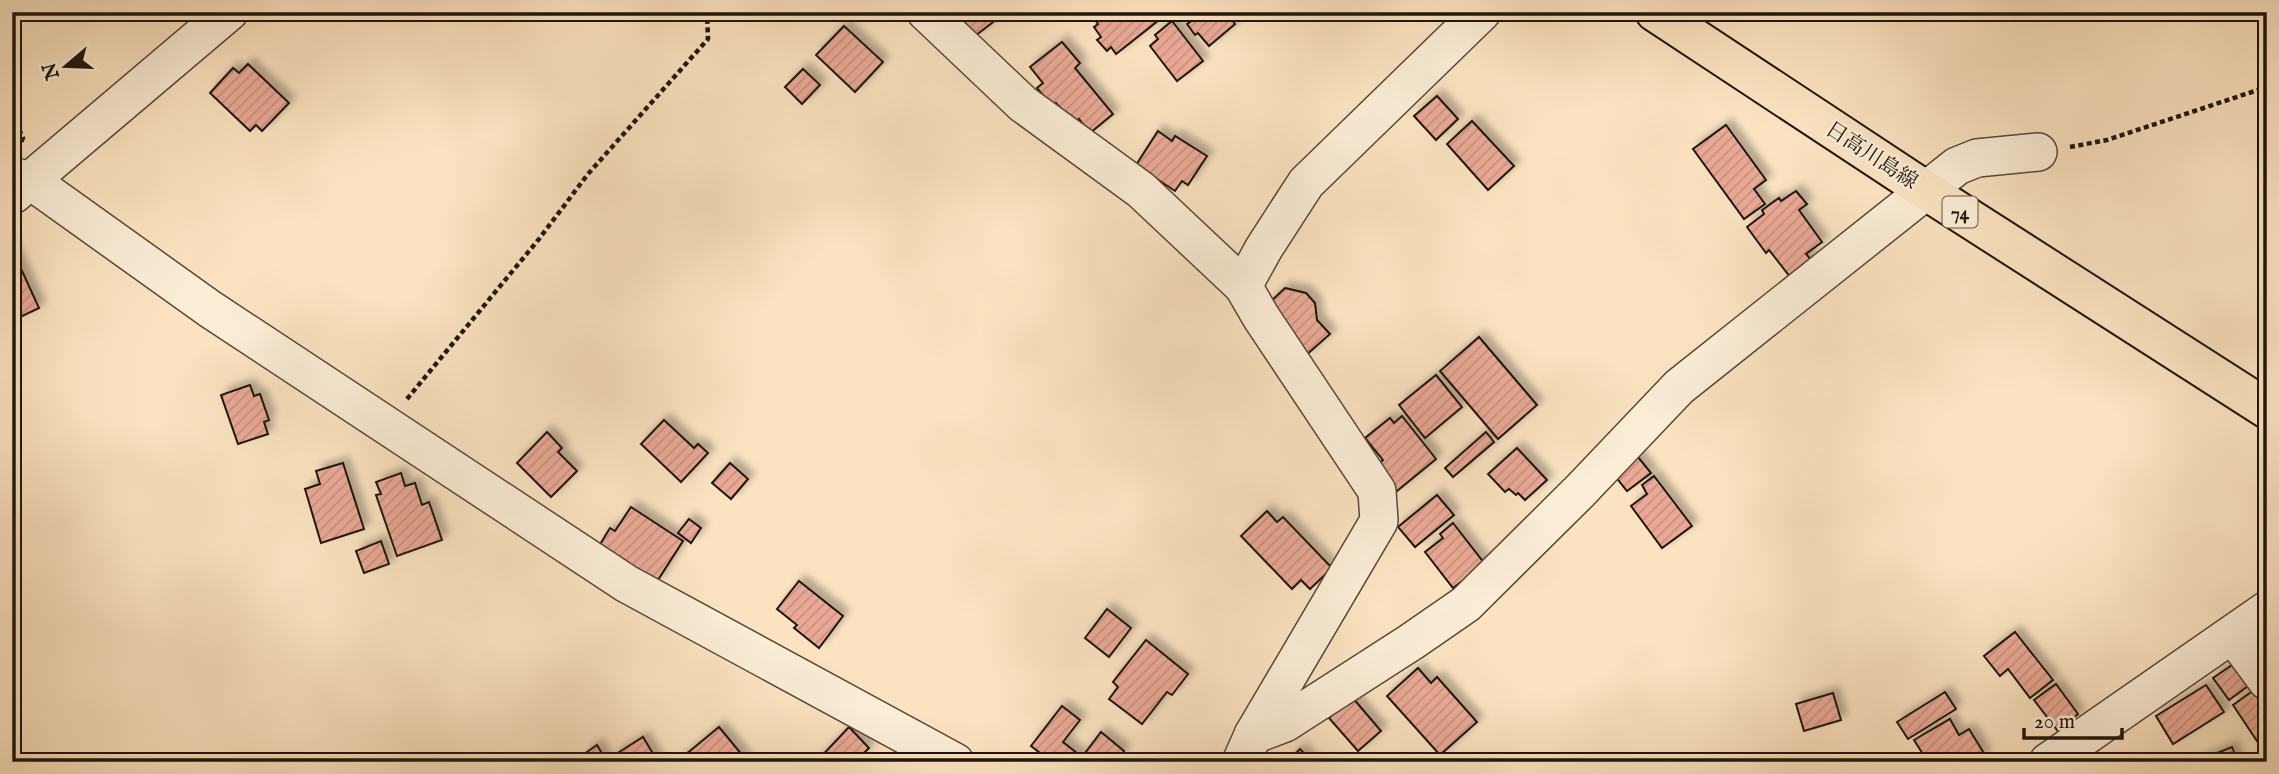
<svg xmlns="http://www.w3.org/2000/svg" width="2279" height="774" font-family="'IM FELL English','Noto Serif JP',serif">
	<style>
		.building { fill: url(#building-hatch); stroke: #1e140b; stroke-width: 2; filter: url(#shadow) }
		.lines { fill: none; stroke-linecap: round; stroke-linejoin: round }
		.minor-casing { stroke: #554838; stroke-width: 40 }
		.major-casing { stroke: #1e140b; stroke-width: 42 }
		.path { stroke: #1e140b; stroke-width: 4.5; stroke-dasharray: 5 3.5; stroke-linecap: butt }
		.minor { stroke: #fcedd7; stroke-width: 37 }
		.major { stroke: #fbe3c1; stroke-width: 38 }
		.labels { text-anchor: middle; stroke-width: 5; stroke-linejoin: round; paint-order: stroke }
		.shield { fill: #fcedd7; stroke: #615548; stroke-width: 2 }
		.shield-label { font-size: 19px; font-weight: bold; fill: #1e140b }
		.street-label { font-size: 21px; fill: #1e140b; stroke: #fcedd7 }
	</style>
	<defs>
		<pattern id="building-hatch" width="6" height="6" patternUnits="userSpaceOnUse" patternTransform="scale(1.75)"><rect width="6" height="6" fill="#eaa996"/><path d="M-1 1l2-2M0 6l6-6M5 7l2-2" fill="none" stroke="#c89180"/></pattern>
		<filter id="shadow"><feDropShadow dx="6" dy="-6" stdDeviation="3.5" flood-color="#0004"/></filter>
	</defs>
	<rect width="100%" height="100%" fill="#fbe3c1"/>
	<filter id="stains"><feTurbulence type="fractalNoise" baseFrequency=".00286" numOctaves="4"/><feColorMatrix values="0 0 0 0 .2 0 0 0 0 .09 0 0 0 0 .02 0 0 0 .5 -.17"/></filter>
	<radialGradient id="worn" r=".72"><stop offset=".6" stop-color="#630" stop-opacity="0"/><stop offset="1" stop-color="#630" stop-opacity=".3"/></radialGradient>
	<g class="building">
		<polygon points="957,12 1006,12 975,36"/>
		<polygon points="1089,12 1153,12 1159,20 1116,54 1111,47 1107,51 1097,40 1101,37 1094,27 1098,24"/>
		<polygon points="1182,12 1226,12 1235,24 1209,46 1198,33 1195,35 1187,24 1190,22"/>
		<polygon points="1172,21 1203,61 1177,81 1150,46 1158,39 1155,35"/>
		<polygon points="844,26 883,62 855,92 816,55"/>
		<polygon points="1062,42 1080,63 1075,68 1113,114 1090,133 1079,119 1073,124 1056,103 1052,106 1037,88 1043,83 1030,67"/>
		<polygon points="248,64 289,103 262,131 256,125 250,131 210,93 233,68 239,73"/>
		<polygon points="803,69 820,85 802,104 785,87"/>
		<polygon points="1437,96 1458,119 1436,140 1414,116"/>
		<polygon points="1472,121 1514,166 1488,190 1447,144"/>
		<polygon points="1726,125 1766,180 1754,189 1765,204 1744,219 1693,149"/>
		<polygon points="1158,131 1172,141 1175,136 1207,156 1188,185 1182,181 1175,191 1136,165"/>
		<polygon points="1796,191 1807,204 1799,210 1822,242 1806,254 1813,262 1791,278 1769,250 1766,253 1747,227 1764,214 1762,210 1779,198 1781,201"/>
		<polygon points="12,249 39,308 12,321"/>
		<polygon points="1285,288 1306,293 1315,303 1317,320 1330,334 1304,357 1269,303"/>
		<polygon points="1479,337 1537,405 1498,439 1440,371"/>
		<polygon points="1436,375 1462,407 1425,438 1399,405"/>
		<polygon points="250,385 254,396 260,394 269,420 264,422 268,434 238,444 221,395"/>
		<polygon points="1402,416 1436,459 1397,491 1377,465 1383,460 1365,438 1390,418 1394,423"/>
		<polygon points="664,420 694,448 698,444 708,453 681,482 641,444"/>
		<polygon points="547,432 562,448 558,452 577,471 551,497 517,463"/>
		<polygon points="1486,432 1494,442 1453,477 1445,468"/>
		<polygon points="1517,448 1547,480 1525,500 1518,493 1516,495 1509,489 1505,492 1488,474"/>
		<polygon points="1634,452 1651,473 1627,491 1611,471"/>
		<polygon points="343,463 364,529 321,543 305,489 320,484 316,471"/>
		<polygon points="730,463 748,479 731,499 712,483"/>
		<polygon points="401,473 405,486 415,483 422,505 429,502 442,540 397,556 376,495 381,494 376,482"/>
		<polygon points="1654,476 1692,526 1662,548 1631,506 1647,494 1642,485"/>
		<polygon points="1437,495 1454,515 1415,547 1398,527"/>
		<polygon points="631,507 683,541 656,583 599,546 610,528 615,531"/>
		<polygon points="1267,511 1277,522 1283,517 1332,568 1310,589 1301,580 1292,589 1241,536"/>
		<polygon points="689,519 701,528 691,543 678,533"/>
		<polygon points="1453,523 1488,568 1467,590 1461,582 1453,588 1425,552 1443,538 1440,534"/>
		<polygon points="381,541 389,564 364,573 356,551"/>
		<polygon points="799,581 843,616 819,648 794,628 797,625 777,609"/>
		<polygon points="1107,609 1131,628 1109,657 1085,638"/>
		<polygon points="2015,632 2053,680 2030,698 2008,669 2000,676 1984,656"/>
		<polygon points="1146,640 1188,674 1172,695 1167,692 1142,724 1109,699 1118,687 1113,682"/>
		<polygon points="2232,665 2248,686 2229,700 2213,678"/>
		<polygon points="1418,668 1431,683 1437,677 1477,722 1440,755 1387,696"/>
		<polygon points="2056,684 2078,714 2057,730 2034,700"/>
		<polygon points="2206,685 2224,712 2173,744 2156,716"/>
		<polygon points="2257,688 2267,703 2267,734 2257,741 2233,705"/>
		<polygon points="1945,692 1956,709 1908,739 1897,722"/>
		<polygon points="1833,693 1841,720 1804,731 1796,704"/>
		<polygon points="1352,697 1381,731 1358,751 1329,718"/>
		<polygon points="1062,706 1080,720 1063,742 1082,757 1101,732 1124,751 1116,762 1052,762 1031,746"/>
		<polygon points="1950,719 1959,735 1969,729 1985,755 1973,762 1928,762 1914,740"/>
		<polygon points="719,727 748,762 681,762 679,760"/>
		<polygon points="849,727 869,748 855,762 816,762"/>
		<polygon points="643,737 658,762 617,762 613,756"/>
		<polygon points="597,745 607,762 589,762 584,754"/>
		<polygon points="2232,747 2238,762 2195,762"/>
		<polygon points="1300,749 1312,762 1287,762"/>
		<polygon points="1037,754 1046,762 1031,762"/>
	</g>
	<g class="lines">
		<defs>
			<g id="minor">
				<polyline points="926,12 1023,104 1141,190 1243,286 1261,317 1377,491 1379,521 1253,735 1241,762"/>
				<polyline points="12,176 31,181 210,309 627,584 955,762"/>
				<polyline points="13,195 229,12"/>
				<polyline points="1243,286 1264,248 1306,183 1482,12"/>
				<polyline points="2233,635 2267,681"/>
				<polyline points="1253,735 1285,723 1411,642 1466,604 1580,491 1679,387 1957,166 1977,158 2038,152"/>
				<polyline points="2048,762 2267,610"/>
			</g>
			<polyline id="major" points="1655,12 1925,190 2267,409"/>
		</defs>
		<use href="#minor" class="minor-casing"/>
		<use href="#major" class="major-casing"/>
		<g class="path">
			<polyline points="12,114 23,138 21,142"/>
			<polyline points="2070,147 2107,140 2267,87"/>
			<polyline points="407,399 539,239 588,174 708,39 707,12"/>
		</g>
		<use href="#minor" class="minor"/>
		<use href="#major" class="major"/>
	</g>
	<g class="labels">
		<rect class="shield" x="1942.5" y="196.5" width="35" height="31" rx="5"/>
		<g class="shield-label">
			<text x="1960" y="219">74</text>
		</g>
		<g class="street-label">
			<text transform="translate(1872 155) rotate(33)" y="7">日高川島線</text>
		</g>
	</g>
	<rect width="2279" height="774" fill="none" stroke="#fbe3c1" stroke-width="42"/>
	<rect x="14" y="14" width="2251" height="746" fill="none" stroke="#1e140b" stroke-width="3.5"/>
	<rect x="21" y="21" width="2237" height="732" fill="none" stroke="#1e140b" stroke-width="2"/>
	<g transform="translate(66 66) rotate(251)" stroke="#fcedd7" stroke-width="5" paint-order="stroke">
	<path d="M0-5L12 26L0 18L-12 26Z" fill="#1e140b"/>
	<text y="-10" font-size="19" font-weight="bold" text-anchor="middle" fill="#1e140b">N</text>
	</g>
	<path d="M2024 728v10h98v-10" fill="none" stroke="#1e140b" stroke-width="3.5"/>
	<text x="2034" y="728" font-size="21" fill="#1e140b" stroke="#fcedd7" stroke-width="5" paint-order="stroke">20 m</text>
	<rect width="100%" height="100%" filter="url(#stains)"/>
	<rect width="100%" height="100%" fill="url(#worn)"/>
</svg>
